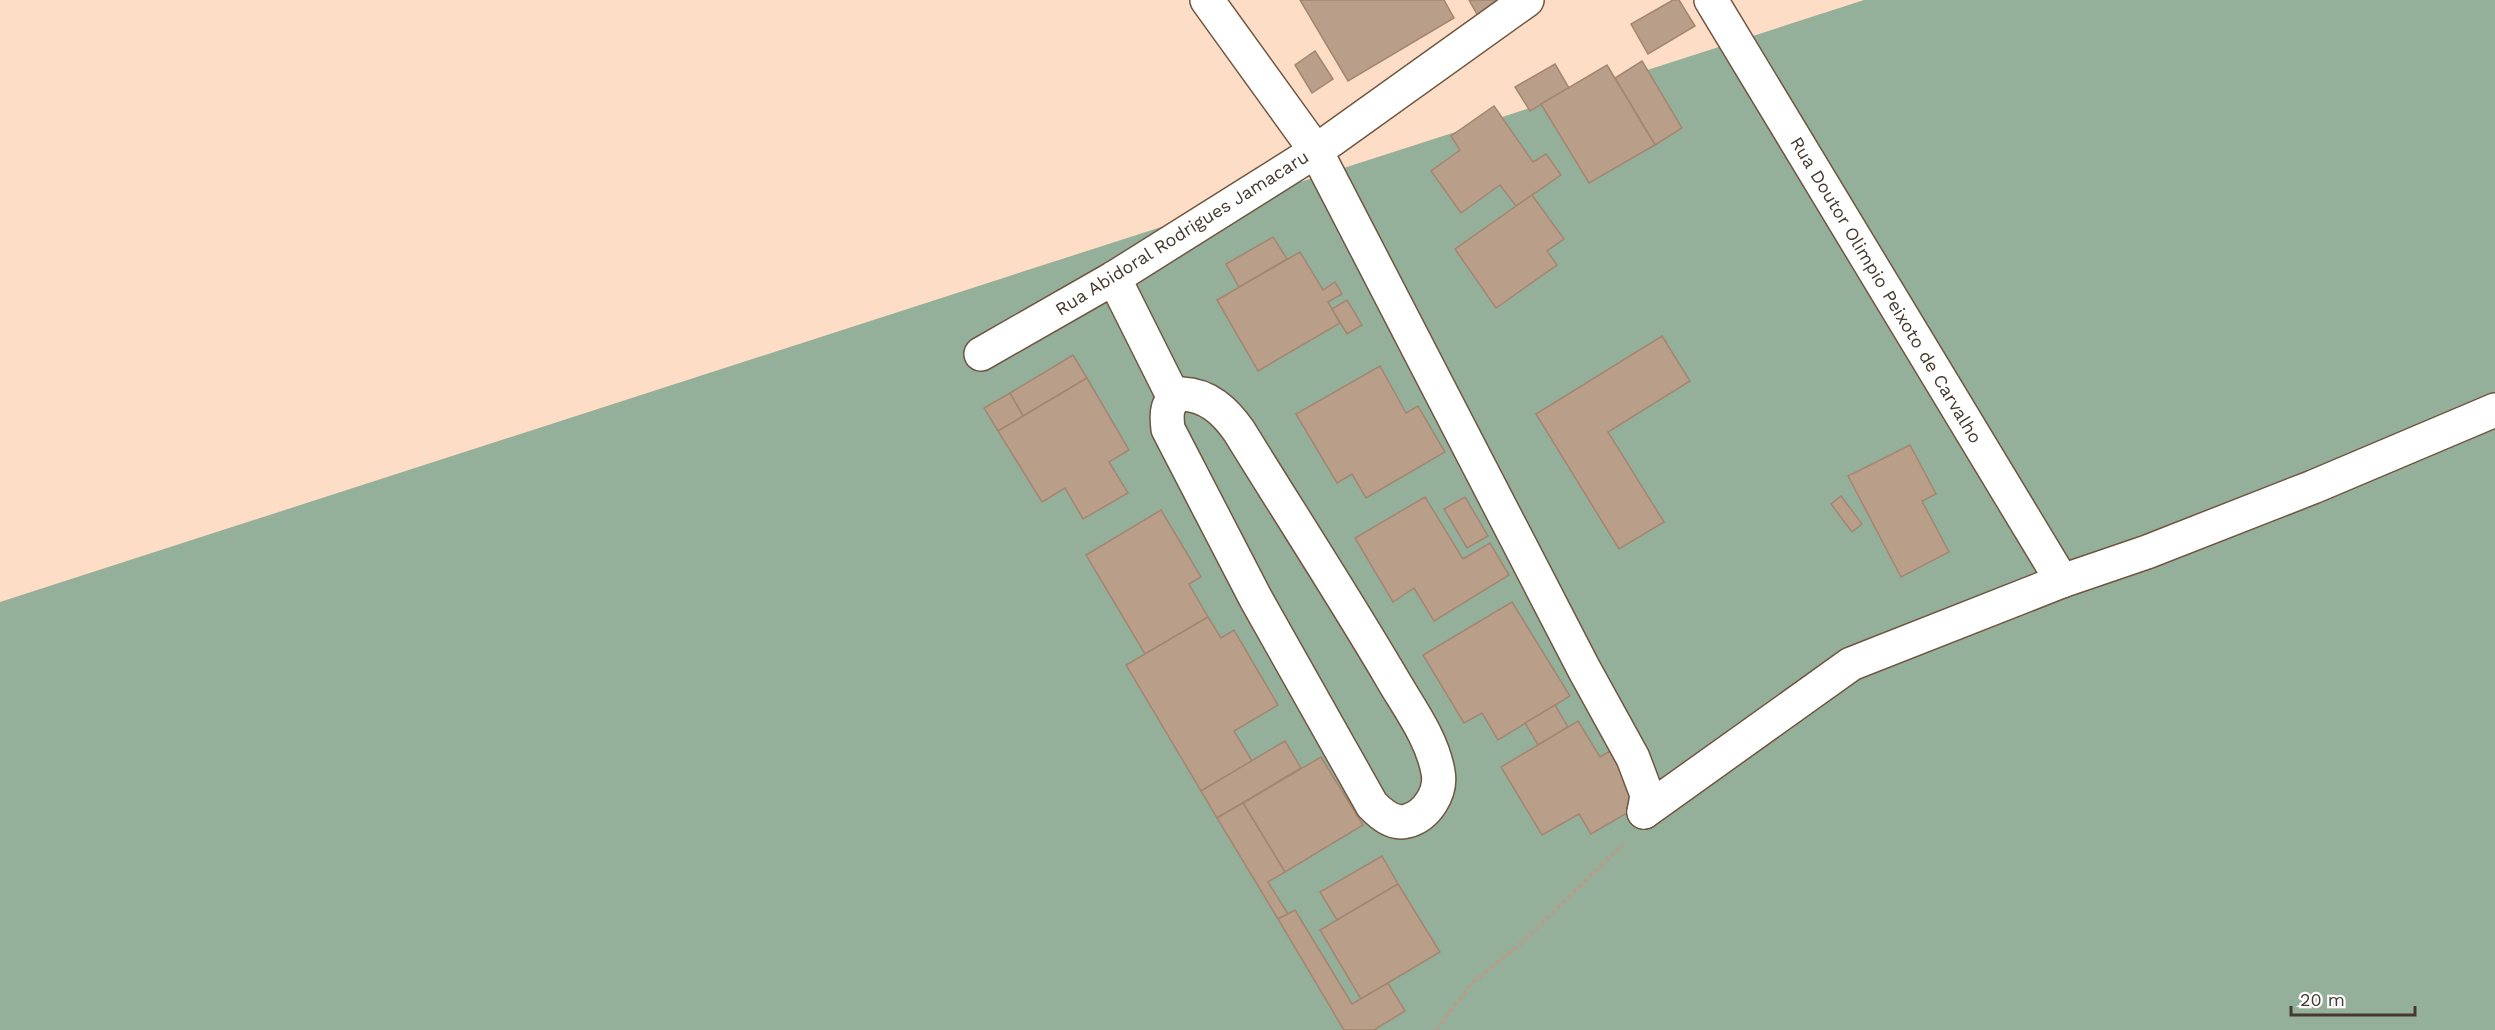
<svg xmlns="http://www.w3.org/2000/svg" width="2495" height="1030" font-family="'Work Sans',sans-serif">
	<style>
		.forest { fill: #95b09a }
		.building { fill: #b99e8a; stroke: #a38670; stroke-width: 1.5 }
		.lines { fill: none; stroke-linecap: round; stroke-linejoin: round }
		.street-casing { stroke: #705640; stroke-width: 36 }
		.path { stroke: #b59d8a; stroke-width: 4; stroke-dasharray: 4.5 3; stroke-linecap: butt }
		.street { stroke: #fff; stroke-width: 33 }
		.labels { text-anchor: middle; stroke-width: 5; stroke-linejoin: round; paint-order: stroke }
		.street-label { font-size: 18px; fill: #45392f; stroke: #fff }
	</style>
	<rect width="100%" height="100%" fill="#fdddc5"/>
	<polygon class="forest" points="1864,0 2495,0 2495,1030 0,1030 0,602"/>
	<g class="building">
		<polygon points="1300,0 1444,0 1454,18 1348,81"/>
		<polygon points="1469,0 1505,0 1478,16"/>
		<polygon points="1673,0 1679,0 1695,26 1648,54 1631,24"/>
		<polygon points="1315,51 1333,79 1312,93 1295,65"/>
		<polygon points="1642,61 1682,128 1655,145 1615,78"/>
		<polygon points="1555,64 1569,88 1530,111 1515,87"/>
		<polygon points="1607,65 1655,145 1589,183 1541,104"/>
		<polygon points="1494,106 1533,162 1546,154 1561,175 1516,206 1500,185 1461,213 1431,171 1460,150 1451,136"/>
		<polygon points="1532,195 1564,239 1547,251 1557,265 1496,308 1455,249"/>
		<polygon points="1273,237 1287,259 1239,287 1226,264"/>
		<polygon points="1300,252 1323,290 1335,282 1342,294 1328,302 1340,323 1258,371 1217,300"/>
		<polygon points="1347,300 1362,325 1347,334 1332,309"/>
		<polygon points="1662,336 1690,381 1608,432 1664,522 1619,549 1536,414"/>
		<polygon points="1073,355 1087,378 1023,416 1010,393"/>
		<polygon points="1380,366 1406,413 1418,406 1445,452 1366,498 1352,474 1337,483 1296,414"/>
		<polygon points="1087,378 1129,450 1109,462 1128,493 1083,519 1065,488 1042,502 998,431"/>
		<polygon points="1010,393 1023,416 998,431 984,408"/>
		<polygon points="1910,445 1936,494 1922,501 1949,552 1901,577 1848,476"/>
		<polygon points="1841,496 1862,524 1852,532 1831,504"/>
		<polygon points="1425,497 1463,559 1490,543 1509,575 1434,621 1414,588 1393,602 1355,538"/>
		<polygon points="1465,497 1488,536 1467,548 1444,509"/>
		<polygon points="1161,510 1201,577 1189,584 1208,617 1145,654 1086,555"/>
		<polygon points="1512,602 1570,696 1498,740 1482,713 1464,723 1423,655"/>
		<polygon points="1208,617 1221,638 1234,630 1278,705 1234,731 1252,761 1201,791 1126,665"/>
		<polygon points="1555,705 1568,727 1538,745 1525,723"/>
		<polygon points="1578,721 1600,757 1612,750 1644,803 1591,834 1579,814 1542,835 1501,767"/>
		<polygon points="1285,741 1301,768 1217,818 1201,791"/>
		<polygon points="1321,757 1363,825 1285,872 1243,803"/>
		<polygon points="1243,803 1285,872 1268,882 1288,914 1278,919 1217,818"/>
		<polygon points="1382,856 1398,884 1337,920 1320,892"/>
		<polygon points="1398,884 1440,952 1361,999 1320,930"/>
		<polygon points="1295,910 1352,1004 1388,983 1405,1011 1374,1030 1344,1030 1278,919"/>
	</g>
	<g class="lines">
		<defs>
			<g id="street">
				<polyline points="1207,0 1316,151 1584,669 1633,758 1647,795 1644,812"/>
				<polyline points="1711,0 2062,581"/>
				<polyline points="1114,278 1174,398"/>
				<polyline points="981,354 1114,278 1316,151 1527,0"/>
				<path d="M1182 394C1208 395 1225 411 1239 431 1289 512 1341 592 1390 675 1407 705 1432 737 1438 772 1442 792 1427 816 1407 821 1393 825 1381 814 1372 805L1256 599 1168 429C1166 413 1166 401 1182 394Z"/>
				<polyline points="1644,812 1851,664 2062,581 2147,552 2313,487 2495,410"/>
			</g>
		</defs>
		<use href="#street" class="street-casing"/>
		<polyline class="path" points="1436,1030 1473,982 1519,945 1624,843"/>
		<use href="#street" class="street"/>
	</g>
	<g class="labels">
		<g class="street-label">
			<text transform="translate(1182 233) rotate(-32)" y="6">Rua Abidoral Rodrigues Jamacaru</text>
			<text transform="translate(1886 290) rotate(59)" y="6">Rua Doutor Olimpio Peixoto de Carvalho</text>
		</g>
	</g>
	<path d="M2291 1006v9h124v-9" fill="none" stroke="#45392f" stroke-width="3"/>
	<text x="2300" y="1006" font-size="18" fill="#45392f" stroke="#ffffff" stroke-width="4.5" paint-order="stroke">20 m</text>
</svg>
